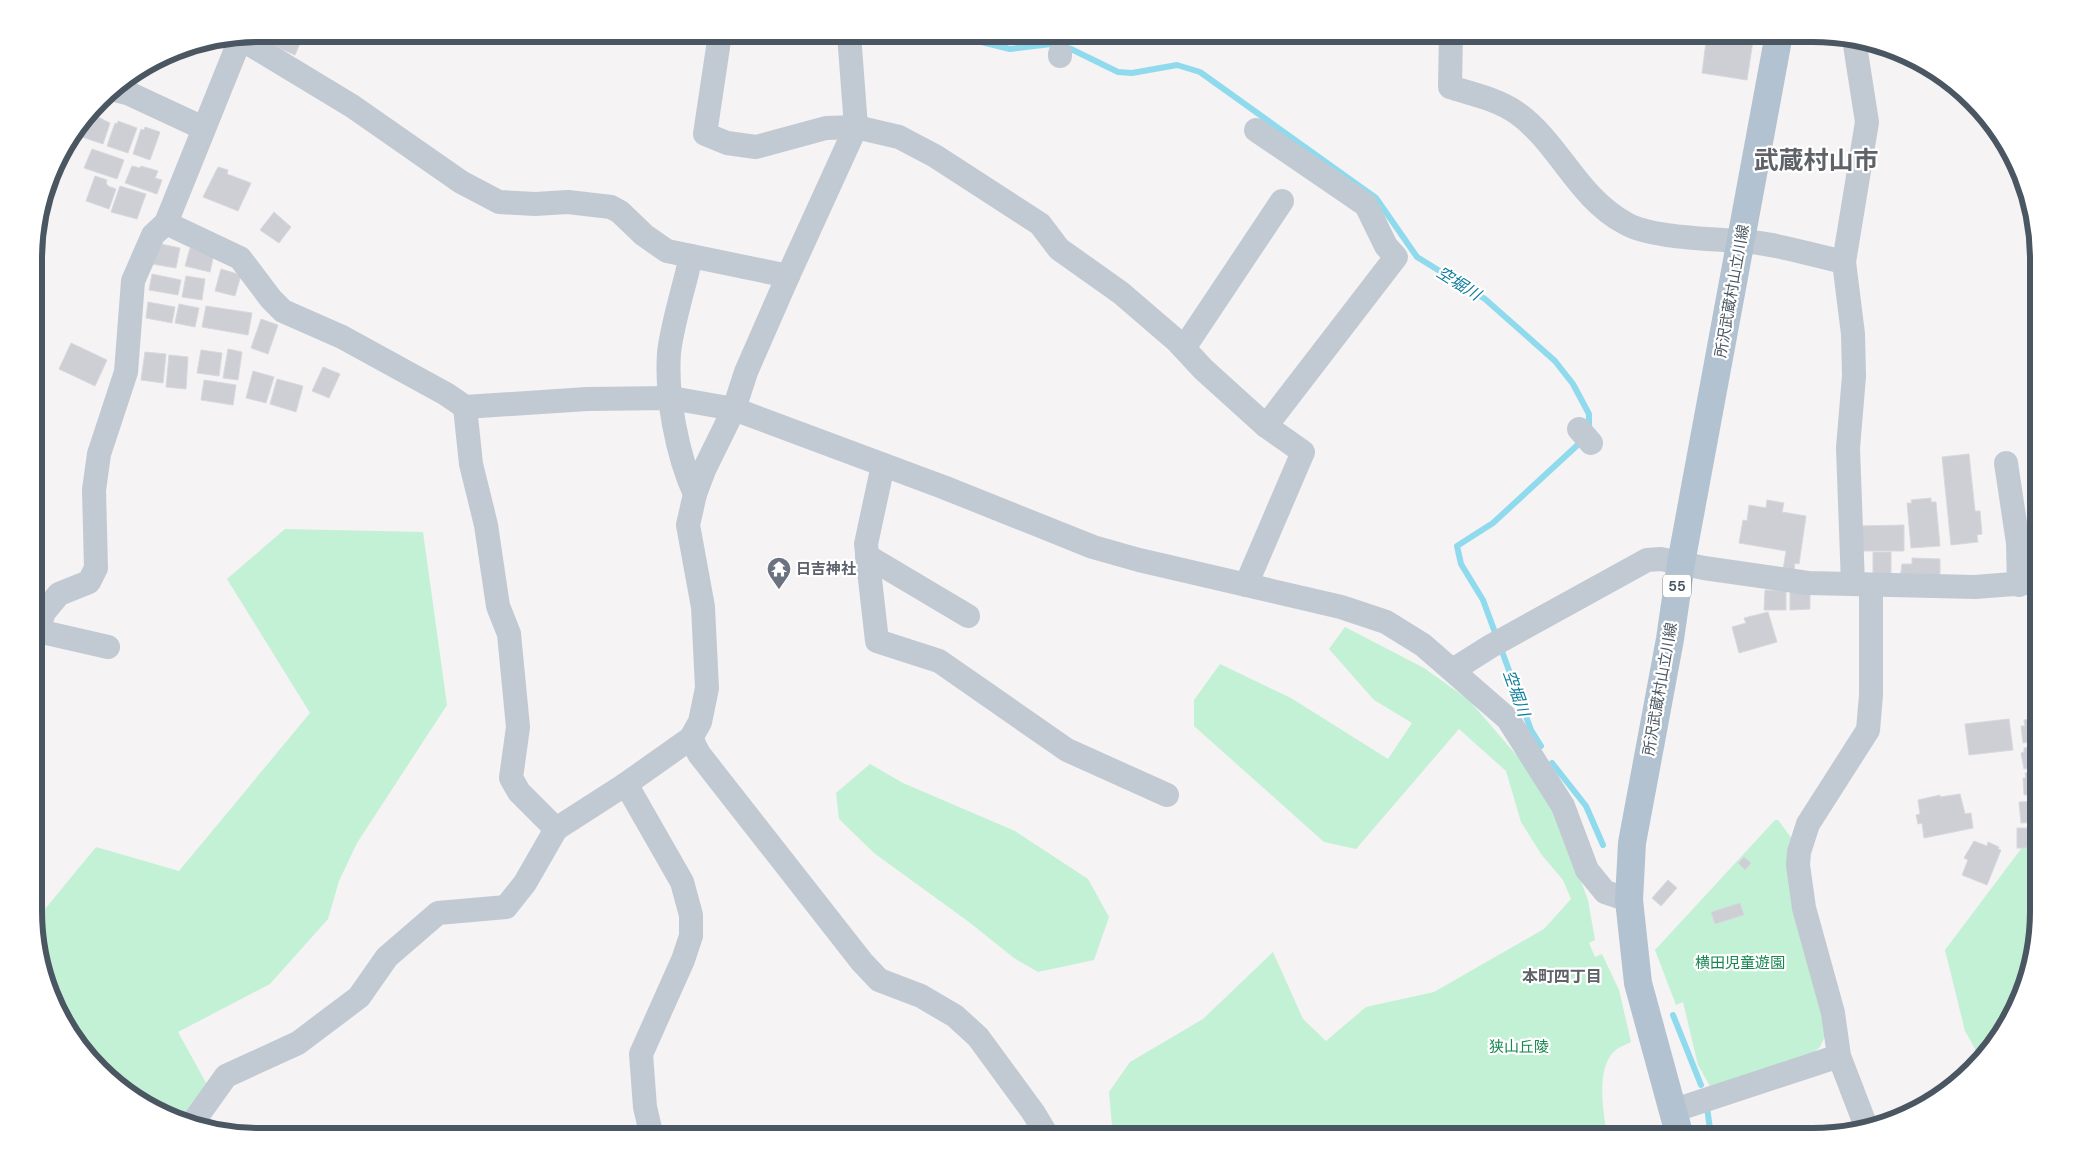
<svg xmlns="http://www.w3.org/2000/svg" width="2073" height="1171" font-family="'DM Sans','Noto Sans JP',sans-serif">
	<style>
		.green { fill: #c3f1d5 }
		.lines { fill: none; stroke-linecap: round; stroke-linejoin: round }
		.stream { stroke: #90daee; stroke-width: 6 }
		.building { fill: #cdcfd5; stroke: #d7d9de }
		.minor { stroke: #c1cad2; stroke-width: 24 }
		.major { stroke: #b3c2d1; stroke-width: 28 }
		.labels { text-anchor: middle; stroke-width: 4.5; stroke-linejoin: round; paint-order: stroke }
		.shield { fill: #fff; stroke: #808990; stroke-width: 1 }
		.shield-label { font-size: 14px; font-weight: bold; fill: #4a5661 }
		.street-label { font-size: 15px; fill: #4a5661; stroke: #fff }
		.worship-label { font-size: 15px; font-weight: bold; fill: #5b616d; stroke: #fff; text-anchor: start }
		.park-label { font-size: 15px; fill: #17864f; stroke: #fff }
		.water-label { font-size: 16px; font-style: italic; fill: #0c7c9b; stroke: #fff }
		.neighbourhood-label { font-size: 16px; font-weight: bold; fill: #5f6368; stroke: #fff }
		.town-label { font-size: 25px; font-weight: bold; fill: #5f6368; stroke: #fff }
		.rim { fill: none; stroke: #4a5661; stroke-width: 6 }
	</style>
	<rect width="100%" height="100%" fill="#f5f3f3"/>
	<g class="green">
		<polygon points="285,529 423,532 447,705 357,843 339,881 328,919 270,984 178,1032 210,1090 186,1123 147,1107 72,1037 36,941 36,920 96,847 179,871 310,713 227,579"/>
		<path d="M1345 627 1424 668 1469 700 1530 771 1556 814 1588 900 1595 940 1589 943 1595 957 1602 954 1619 990 1631 1042C1627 1044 1621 1046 1617 1049 1594 1066 1604 1113 1607 1137H1113L1109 1092 1130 1062 1203 1019 1273 952 1303 1019 1326 1041 1366 1007 1434 992 1544 929 1571 899 1563 880 1541 854 1521 822 1506 771 1459 729 1356 849 1324 842 1194 726V700L1220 664 1291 698 1388 759 1412 723 1374 700 1329 649Z"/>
		<polygon points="870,764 903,783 1015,831 1088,879 1109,917 1094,960 1038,972 1014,958 969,922 874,853 839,819 836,793"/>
		<polygon points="1775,820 1778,820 1793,840 1827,1032 1820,1047 1807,1058 1711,1088 1698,1065 1683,1002 1676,1005 1655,950"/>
		<polygon points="2030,837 2039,843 2039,926 2009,1024 1979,1056 1965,1031 1945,950"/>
	</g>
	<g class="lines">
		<g class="stream">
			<polyline points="949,34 1010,49 1051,44 1071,49 1118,72 1132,73 1177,65 1200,72 1376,198 1417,257 1485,299 1555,361 1573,384 1589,414 1589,429"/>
			<polyline points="1541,746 1531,730 1483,600 1461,564 1457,546 1493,523 1583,440"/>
			<polyline points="1552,763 1586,806 1603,845"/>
			<polyline points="1673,1015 1701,1085"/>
			<polyline points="1707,1107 1711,1137"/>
		</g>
	</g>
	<g class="building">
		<polygon points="260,34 304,34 295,55 255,38 256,35"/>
		<polygon points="1707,34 1754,34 1747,80 1702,73"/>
		<polygon points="92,114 110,123 103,144 82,137"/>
		<polygon points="118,121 137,128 128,153 107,146 115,123 117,124"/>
		<polygon points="145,127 160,132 150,160 133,154 141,129 144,130"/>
		<polygon points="92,149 124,160 117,179 84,168"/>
		<polygon points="132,166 140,168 141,166 158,171 155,178 162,180 157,194 125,183"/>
		<polygon points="218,167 228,170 227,174 251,183 238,211 203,197"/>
		<polygon points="95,176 107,180 106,183 108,186 116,189 109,209 86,201"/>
		<polygon points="120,186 146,194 137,219 111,212"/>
		<polygon points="274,212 291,227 279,243 260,230"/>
		<polygon points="156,243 180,248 176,268 152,264"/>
		<polygon points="190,248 214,254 210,272 185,266"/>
		<polygon points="221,269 241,275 235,296 215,291"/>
		<polygon points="152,274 181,280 178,295 149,290"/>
		<polygon points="186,276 205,279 202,300 182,297"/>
		<polygon points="36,285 45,289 36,314"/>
		<polygon points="148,302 175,307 172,323 146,318"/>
		<polygon points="179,304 199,308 195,327 175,323"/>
		<polygon points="206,306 252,313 248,335 202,327"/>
		<polygon points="261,319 278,325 268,354 251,348"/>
		<polygon points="71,343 107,360 95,386 59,369"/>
		<polygon points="228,349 242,352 238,380 223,378"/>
		<polygon points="201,350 222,353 219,376 197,373"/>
		<polygon points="145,352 166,354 163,383 141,380"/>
		<polygon points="169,355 188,357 186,389 166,387"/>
		<polygon points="323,367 340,374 329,398 312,391"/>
		<polygon points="253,371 274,377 266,403 246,398"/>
		<polygon points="277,379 303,386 296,412 270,404"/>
		<polygon points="204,380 236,385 233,405 201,400"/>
		<polygon points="1969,454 1975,511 1980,511 1982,534 1977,535 1978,542 1951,545 1942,457"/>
		<polygon points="1931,498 1931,502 1936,502 1940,546 1911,548 1907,503 1912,503 1911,500"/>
		<polygon points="1767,500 1784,503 1782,512 1806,516 1799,564 1795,563 1794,571 1783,570 1786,551 1739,543 1743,520 1747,521 1749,505 1766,508"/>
		<polygon points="1904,525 1904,551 1861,551 1861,526"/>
		<rect x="1873" y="552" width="18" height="26"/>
		<polygon points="1912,558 1940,559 1940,583 1900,579 1902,564 1912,564"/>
		<polygon points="1790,589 1810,589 1810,609 1790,610"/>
		<polygon points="1765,590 1786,591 1786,610 1764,610"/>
		<polygon points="1768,612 1777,642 1739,653 1732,627 1746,623 1744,618"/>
		<polygon points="2039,718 2039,741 2023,743 2021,726 2025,726 2024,720"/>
		<polygon points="2009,719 2013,750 1969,755 1965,724"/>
		<polygon points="2039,746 2039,767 2024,769 2021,753 2024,752 2024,748"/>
		<polygon points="2039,771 2039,794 2024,795 2023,778 2026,778 2025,773"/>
		<polygon points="1960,794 1965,814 1971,813 1973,828 1924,838 1922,823 1918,824 1916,815 1920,814 1918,800 1940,795 1940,797"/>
		<polygon points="2039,801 2039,822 2021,823 2019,802"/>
		<rect x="2017" y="828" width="19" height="20"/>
		<polygon points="1974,841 1987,846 1988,842 1999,847 1998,849 2001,850 1987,885 1962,875 1968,860 1964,858"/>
		<polygon points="1744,857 1751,863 1745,870 1738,863"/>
		<polygon points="1668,880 1677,888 1661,906 1652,898"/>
		<polygon points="1740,903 1744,915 1715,924 1711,912"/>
	</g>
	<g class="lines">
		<g class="minor">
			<polyline points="720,34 705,134 727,143 756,147 826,128 856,127 899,137 935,156 1040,224 1059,249 1121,293 1178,342 1203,369 1266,426 1303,452 1246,585"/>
			<path d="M1451 34 1450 87C1472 94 1497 99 1517 113 1559 143 1577 197 1625 223 1654 240 1723 238 1759 243 1788 247 1816 256 1844 262"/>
			<polyline points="241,39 352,106 461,182 499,202 535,204 568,202 611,207 620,212 644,235 667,251 788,276"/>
			<polyline points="1060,56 1060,54"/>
			<polyline points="111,89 130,94 203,128"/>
			<polyline points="1256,130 1366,205 1386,246 1396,257 1266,426"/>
			<polyline points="166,223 240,258 271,299 283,311 342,337 446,394 465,407 587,399 671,398 734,409 943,487 1093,547 1139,560 1341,607 1386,622 1423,645 1508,719 1563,806 1587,870 1605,892 1629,900"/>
			<path d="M691 256C685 285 672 324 669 353 666 396 677 455 695 494"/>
			<polyline points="1184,348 1282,201"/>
			<polyline points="465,407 471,464 486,525 498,606 509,634 518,727 511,778 519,792 556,829"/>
			<polyline points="1579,429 1591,443"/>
			<polyline points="2006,463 2018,543 2019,585"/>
			<polyline points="883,465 866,544 877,641 939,661 1067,750 1167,795"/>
			<polyline points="867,556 968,616"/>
			<polyline points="1853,584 1848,448 1854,376 1853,334 1844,262 1867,122 1854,39"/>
			<polyline points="108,647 38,631 44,612 59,594 89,582 96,568 94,490 99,454 126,372 133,281 153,235 166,223 241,37"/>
			<polyline points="1453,670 1491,646 1647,560 1661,559 1704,568 1808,583 1975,587 2039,582"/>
			<polyline points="691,738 699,754 862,962 879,980 921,996 955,1016 978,1037 1033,1112 1048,1137"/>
			<polyline points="626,784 682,882 691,915 691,936 683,960 641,1054 645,1107 652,1137"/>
			<polyline points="1672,1111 1839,1056"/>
			<polyline points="191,1125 226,1076 298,1043 359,997 387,957 438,913 506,907 525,883 556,829 626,784 691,738 700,722 707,688 703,607 688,525 695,494 704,470 734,409 746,372 788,276 856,127 849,34"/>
			<polyline points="1867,1129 1839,1056 1833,1013 1804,908 1798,865 1799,852 1808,824 1868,730 1871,695 1871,585"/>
		</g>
		<polyline class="major" points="1680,1137 1638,983 1629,900 1632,843 1670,639 1681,563 1779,34"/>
	</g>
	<defs>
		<symbol id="temple-pin" viewBox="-11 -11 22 30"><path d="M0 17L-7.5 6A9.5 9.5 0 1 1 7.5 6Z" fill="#6b7280" stroke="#fff"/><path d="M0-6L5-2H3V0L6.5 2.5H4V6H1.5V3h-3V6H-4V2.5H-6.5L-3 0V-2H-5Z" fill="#fff"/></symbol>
	</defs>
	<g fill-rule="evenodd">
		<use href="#temple-pin" x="765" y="555" width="28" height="38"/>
	</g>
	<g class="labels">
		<rect class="shield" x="1663" y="574.5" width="28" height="23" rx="4"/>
		<g class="shield-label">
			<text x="1677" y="591">55</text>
		</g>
		<g class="street-label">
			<text transform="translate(1732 291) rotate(-80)" y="5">所沢武蔵村山立川線</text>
			<text transform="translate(1660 689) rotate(-80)" y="5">所沢武蔵村山立川線</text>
		</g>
		<g class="worship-label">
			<text x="796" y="574">日吉神社</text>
		</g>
		<g class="park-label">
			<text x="1740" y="968">横田児童遊園</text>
			<text x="1519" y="1052">狭山丘陵</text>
		</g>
		<g class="water-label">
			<text transform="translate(1459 283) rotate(32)" y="6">空堀川</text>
			<text transform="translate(1517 693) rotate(70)" y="6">空堀川</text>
		</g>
		<g class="neighbourhood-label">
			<text x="1562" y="982">本町四丁目</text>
		</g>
		<g class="town-label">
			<text x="1816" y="169">武蔵村山市</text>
		</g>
	</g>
	<path d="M0 0H2073V1171H0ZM259 42H1813A217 217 0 0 1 2030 259V911A217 217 0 0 1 1813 1128H259A217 217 0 0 1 42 911V259A217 217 0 0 1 259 42Z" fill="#fff" fill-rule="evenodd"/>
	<path class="rim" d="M259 42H1813A217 217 0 0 1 2030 259V911A217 217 0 0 1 1813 1128H259A217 217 0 0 1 42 911V259A217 217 0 0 1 259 42Z"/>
</svg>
